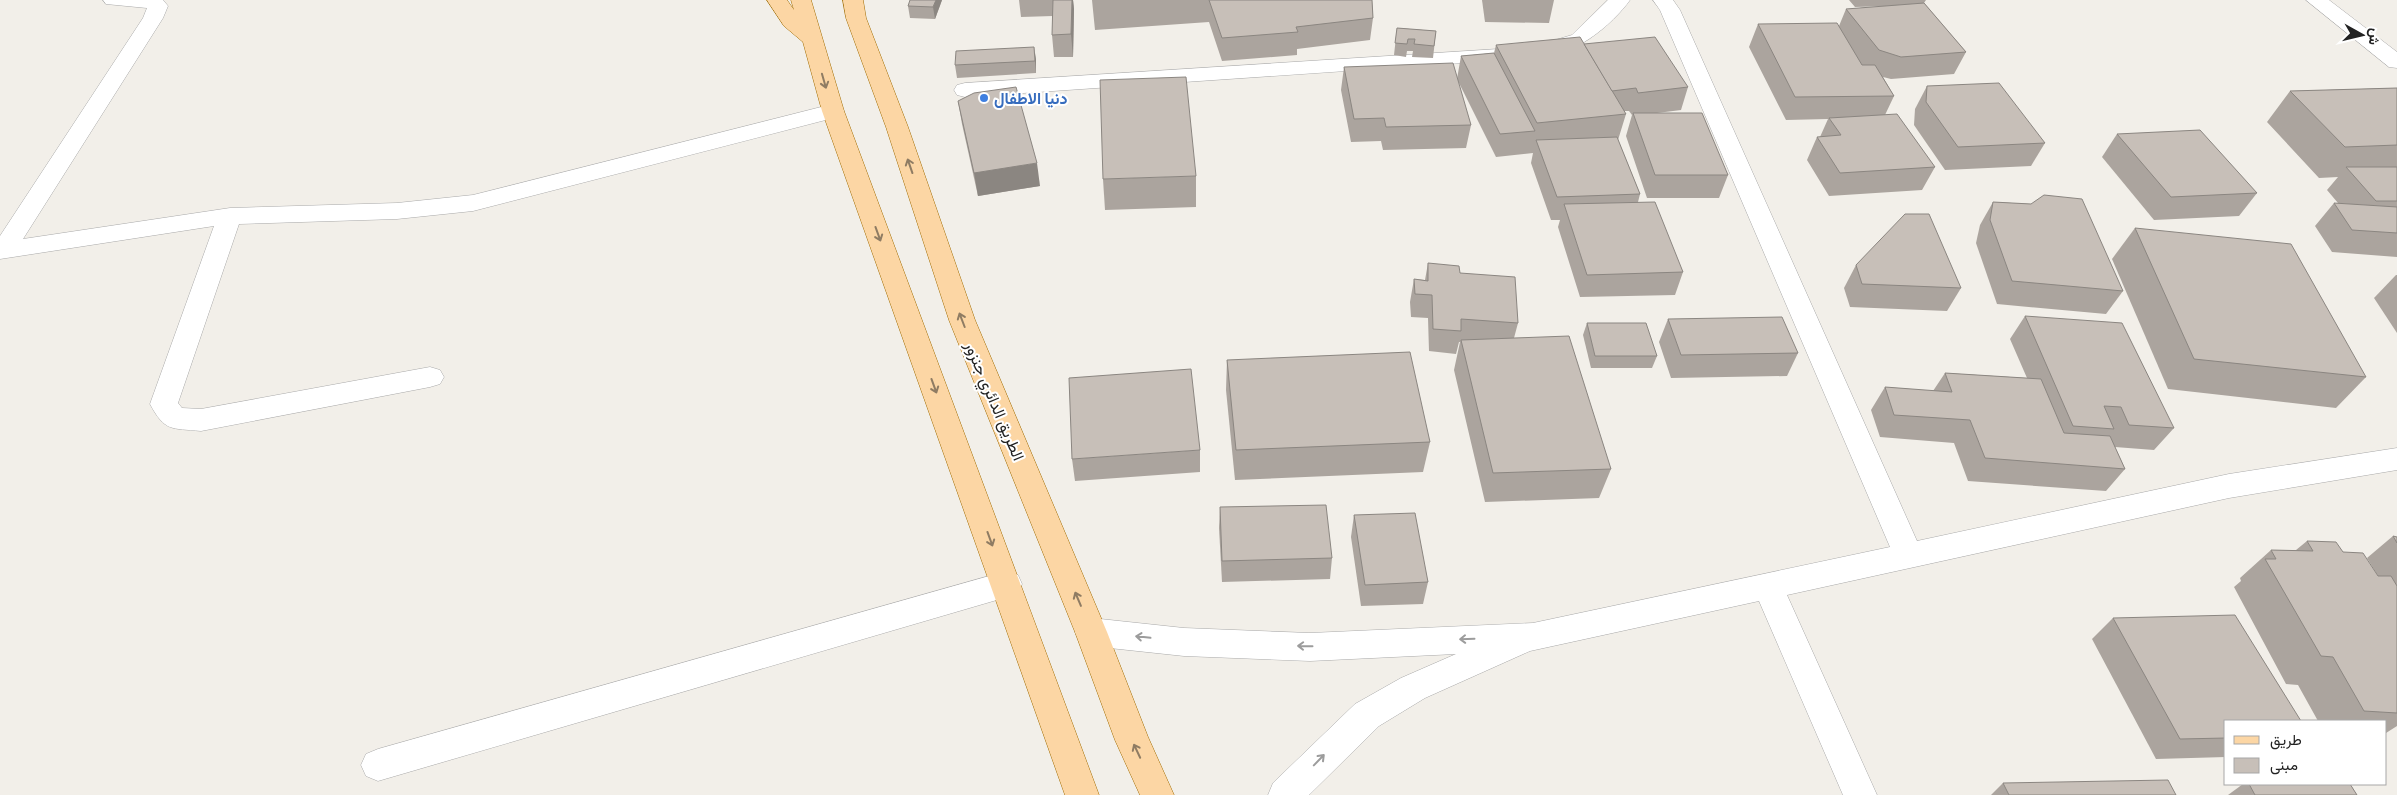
<svg xmlns="http://www.w3.org/2000/svg" width="2397" height="795" font-family="'Exo 2',Vazirmatn,sans-serif">
	<style>
		.lines { fill: none; stroke-linecap: round; stroke-linejoin: round }
		.minor-casing { stroke: #a9a9a9; stroke-width: 1 }
		.major-casing { stroke: #a06b00; stroke-width: 1 }
		.minor { fill: #fff; fill-rule: evenodd }
		.major { fill: #fcd6a4; fill-rule: evenodd }
		.wall { fill: #aba49e }
		.shaded-wall { fill: #8b8681 }
		.building { fill: #c7bfb8; stroke: #8b8681 }
		.oneway { stroke: #8f7c63 }
		.oneway2 { stroke: #9c9c9c }
		.shop-dot { fill: #3f7fe0; stroke: #fff; stroke-width: 2 }
		.labels { text-anchor: middle; stroke-width: 4; stroke-linejoin: round; paint-order: stroke }
		.shop-label { font-size: 16px; font-weight: bold; fill: #366cbe; stroke: #fff; text-anchor: start }
		.street-label { font-size: 16px; fill: #222; stroke: #fff }
	</style>
	<rect width="100%" height="100%" fill="#f2efe9"/>
	<g class="lines">
		<defs>
			<g id="minor">
				<path d="M103 0H163L168 6 163 18 23 239 230 208 397 203 473 195 833 104 841 106 844 111 841 116 473 211 397 219 239 224 178 403 182 408 201 409 430 367 440 370 444 377 440 384 430 387 201 431C171 428 165 432 150 404L214 226 0 259V236L143 18 147 8 106 4Z"/>
				<path d="M1608 0H1630C1613 24 1570 61 1539 53L1535 49 1539 45 1572 35Z"/>
				<polygon points="1653,0 1673,0 1680,10 1917,541 2229,474 2397,448 2397,470 2229,498 1787,595 1877,795 1843,795 1759,601 1530,651 1425,698 1379,726 1309,795 1268,795 1273,783 1355,704 1401,678 1456,654 1310,661 1184,656 1091,646 1080,642 1075,632 1080,622 1091,618 1184,628 1310,633 1533,623 1890,547 1660,10"/>
				<polygon points="2306,0 2329,0 2397,52 2397,68 2389,67"/>
				<polygon points="1499,49 1507,50 1510,55 1507,60 965,97 957,95 954,90 957,85 965,83"/>
				<polygon points="1007,571 1018,575 1022,584 1018,593 1007,597 378,781 366,776 361,765 366,754 378,749"/>
			</g>
			<g id="major">
				<polygon points="767,0 787,0 794,10 791,0 811,0 844,111 1099,795 1065,795 822,111 803,42 784,26"/>
				<polygon points="843,0 863,0 866,18 908,127 975,320 1107,632 1148,737 1174,795 1140,795 1115,740 1075,632 949,320 886,127 846,18"/>
			</g>
		</defs>
		<use href="#minor" class="minor-casing"/>
		<use href="#major" class="major-casing"/>
		<use href="#minor" class="minor"/>
		<use href="#major" class="major"/>
	</g>
	<g class="wall">
		<polygon points="942,0 935,19 910,18 908,6"/>
		<polygon points="1019,0 1073,0 1074,9 1073,57 1054,57 1052,35 1053,16 1021,17"/>
		<polygon points="1092,0 1372,0 1373,18 1370,40 1297,49 1297,55 1222,61 1209,22 1095,30"/>
		<polygon points="1482,0 1554,0 1549,23 1485,22"/>
		<polygon points="1849,0 1926,0 1924,3 1966,52 1954,74 1891,79 1883,77 1894,96 1885,115 1935,167 1922,190 1829,196 1807,160 1817,137 1820,137 1828,119 1786,120 1749,47 1758,24 1839,26 1846,9 1888,6 1855,7"/>
		<polygon points="1397,28 1436,31 1433,58 1412,57 1413,51 1407,51 1406,57 1394,55"/>
		<polygon points="1584,44 1688,87 1681,110 1657,113 1728,175 1719,198 1647,198 1626,136 1632,115 1629,111 1624,111 1626,114 1618,140 1640,194 1638,202 1683,272 1675,295 1580,297 1558,227 1560,220 1551,220 1531,163 1533,153 1496,157 1457,79 1461,56 1494,53 1496,45"/>
		<polygon points="1036,59 1036,73 957,78 955,65"/>
		<polygon points="1344,67 1471,125 1466,148 1383,150 1381,141 1351,142 1341,90"/>
		<polygon points="1927,86 2045,143 2031,166 1945,170 1914,125 1915,109"/>
		<polygon points="2397,88 2397,257 2332,252 2315,226 2334,203 2338,203 2327,190 2338,177 2319,178 2267,122 2290,91"/>
		<polygon points="958,101 1040,186 978,196 962,124"/>
		<polygon points="2117,134 2257,193 2239,216 2154,220 2102,157"/>
		<polygon points="1196,176 1196,207 1105,210 1103,179"/>
		<polygon points="1993,202 2031,204 2123,291 2106,314 1997,304 1976,243 1980,225"/>
		<polygon points="2135,228 2366,377 2336,408 2168,389 2112,259"/>
		<polygon points="1428,263 1460,273 1518,323 1514,338 1611,469 1599,498 1485,502 1454,370 1460,342 1459,342 1456,354 1429,351 1428,318 1411,317 1410,302 1414,279 1425,280"/>
		<polygon points="1856,265 1961,288 1947,311 1850,307 1844,288"/>
		<polygon points="2396,275 2397,275 2397,333 2374,298"/>
		<polygon points="2025,316 2174,428 2154,450 2115,447 2125,469 2106,491 1968,481 1954,443 1880,437 1871,410 1885,387 1933,391 1945,373 2027,378 2010,339"/>
		<polygon points="1668,319 1798,353 1787,376 1671,378 1659,342"/>
		<polygon points="1587,323 1657,356 1652,368 1591,368 1583,335"/>
		<polygon points="1227,360 1430,442 1423,472 1235,480 1226,390"/>
		<polygon points="1200,450 1200,472 1075,481 1072,459"/>
		<polygon points="1220,507 1332,558 1330,579 1222,582 1219,528"/>
		<polygon points="1354,515 1428,582 1423,604 1361,606 1351,537"/>
		<polygon points="2393,536 2397,537 2397,726 2386,733 2386,721 2318,721 2298,685 2286,684 2234,587 2241,581 2240,578 2271,550 2296,550 2307,541 2343,552 2378,576 2367,558"/>
		<polygon points="2113,618 2226,721 2226,757 2156,759 2092,639"/>
		<polygon points="2003,783 2176,795 1991,795"/>
		<polygon points="2243,784 2350,784 2357,795 2228,795"/>
	</g>
	<g class="shaded-wall">
		<polygon points="936,0 942,0 935,19 933,7"/>
		<polygon points="1072,0 1073,0 1074,9 1073,57 1071,34"/>
		<polygon points="1034,47 1036,59 1036,73 1035,61"/>
		<polygon points="1037,163 1040,186 978,196 974,173"/>
	</g>
	<g class="building">
		<polygon points="910,0 936,0 933,7 908,6"/>
		<polygon points="1053,0 1072,0 1071,34 1052,35"/>
		<polygon points="1209,0 1372,0 1373,18 1296,27 1298,32 1222,38"/>
		<polygon points="1924,3 1966,52 1901,57 1879,50 1846,9"/>
		<polygon points="1837,23 1862,65 1875,65 1894,96 1795,97 1758,24"/>
		<polygon points="1397,28 1436,31 1434,46 1414,44 1415,39 1408,39 1407,44 1395,43"/>
		<polygon points="1580,37 1626,114 1537,123 1496,45"/>
		<polygon points="1655,37 1688,87 1638,93 1636,88 1612,91 1584,44"/>
		<polygon points="1034,47 1035,61 955,65 956,51"/>
		<polygon points="1494,53 1535,131 1500,134 1461,56"/>
		<polygon points="1453,63 1471,125 1386,127 1384,118 1354,119 1344,67"/>
		<polygon points="1186,77 1196,176 1103,179 1100,80"/>
		<polygon points="1999,83 2045,143 1958,147 1926,102 1927,86"/>
		<polygon points="1016,87 1037,163 974,173 958,101 974,93"/>
		<polygon points="2397,88 2397,145 2345,147 2290,91"/>
		<polygon points="1633,113 1702,113 1728,175 1655,175"/>
		<polygon points="1897,114 1935,167 1840,173 1817,137 1841,135 1829,118"/>
		<polygon points="2200,130 2257,193 2171,197 2117,134"/>
		<polygon points="1617,137 1640,194 1557,197 1536,140"/>
		<polygon points="2346,167 2397,167 2397,201 2376,201"/>
		<polygon points="2044,195 2082,199 2123,291 2012,281 1990,220 1993,202 2031,204"/>
		<polygon points="1655,202 1683,272 1587,275 1564,204"/>
		<polygon points="2334,203 2397,207 2397,233 2352,230"/>
		<polygon points="1905,214 1929,214 1961,288 1862,284 1856,265"/>
		<polygon points="2135,228 2291,244 2366,377 2194,359"/>
		<polygon points="1428,263 1459,266 1460,273 1515,277 1518,323 1461,319 1461,331 1433,329 1432,295 1415,294 1414,279 1428,281"/>
		<polygon points="2025,316 2122,323 2174,428 2129,425 2121,407 2104,406 2114,429 2073,426"/>
		<polygon points="1782,317 1798,353 1681,355 1668,319"/>
		<polygon points="1587,323 1646,323 1657,356 1595,356"/>
		<polygon points="1569,336 1611,469 1493,473 1461,340"/>
		<polygon points="1410,352 1430,442 1236,450 1227,360"/>
		<polygon points="1191,369 1200,450 1072,459 1069,378"/>
		<polygon points="1945,373 2041,379 2064,433 2110,436 2125,469 1985,458 1970,420 1894,415 1885,387 1952,392"/>
		<polygon points="1326,505 1332,558 1222,561 1220,507"/>
		<polygon points="1415,513 1428,582 1365,585 1354,515"/>
		<polygon points="2393,536 2397,537 2397,543"/>
		<polygon points="2307,541 2336,542 2343,552 2363,553 2378,576 2391,576 2397,586 2397,713 2364,711 2333,657 2321,656 2265,559 2276,559 2271,550 2313,551"/>
		<polygon points="2235,615 2301,721 2226,721 2226,738 2180,739 2113,618"/>
		<polygon points="2168,780 2176,795 2009,795 2003,783"/>
		<polygon points="2249,784 2350,784 2357,795 2255,795"/>
	</g>
	<defs><path id="oneway-shaft" d="M-6 0H5M1.5-3L5.5 0L1.5 3" fill="none" stroke-width="1.6" stroke-linecap="round" stroke-linejoin="round" transform="scale(1.25)"/></defs>
	<g class="oneway">
		<use href="#oneway-shaft" transform="translate(824 81) rotate(74)"/>
		<use href="#oneway-shaft" transform="translate(910 166) rotate(-109)"/>
		<use href="#oneway-shaft" transform="translate(878 234) rotate(70)"/>
		<use href="#oneway-shaft" transform="translate(962 320) rotate(-111)"/>
		<use href="#oneway-shaft" transform="translate(934 386) rotate(70)"/>
		<use href="#oneway-shaft" transform="translate(990 539) rotate(70)"/>
		<use href="#oneway-shaft" transform="translate(1078 599) rotate(-113)"/>
		<use href="#oneway-shaft" transform="translate(1137 751) rotate(-115)"/>
	</g>
	<g class="oneway2">
		<use href="#oneway-shaft" transform="translate(1143 637) rotate(-174)"/>
		<use href="#oneway-shaft" transform="translate(1467 639) rotate(178)"/>
		<use href="#oneway-shaft" transform="translate(1305 646) rotate(-179)"/>
		<use href="#oneway-shaft" transform="translate(1319 760) rotate(-46)"/>
	</g>
	<circle class="shop-dot" cx="984" cy="98" r="5"/>
	<g class="labels">
		<g class="shop-label">
			<text x="994" y="104">دنيا الاطفال</text>
		</g>
		<g class="street-label">
			<text transform="translate(995 401) rotate(67)" y="6">الطريق الدائري جنزور</text>
		</g>
	</g>
	<rect x="2224" y="720" width="162" height="65" fill="#ffffff" stroke="#a7a7a7"/>
	<rect x="2234" y="736" width="25" height="8" fill="#fcd6a4" stroke="#a7a7a7"/>
	<text x="2270" y="745" font-size="15" fill="#222222">طريق</text>
	<rect x="2234" y="758" width="25" height="15" fill="#c7bfb8" stroke="#a7a7a7"/>
	<text x="2270" y="770" font-size="15" fill="#222222">مبنى</text>
	<g transform="translate(2362 35) rotate(98)" stroke="#ffffff" stroke-width="4" paint-order="stroke">
	<path d="M0-4L9 19L0 12L-9 19Z" fill="#222222"/>
	<text y="-8" font-size="14" font-weight="bold" text-anchor="middle" fill="#222222">ش</text>
	</g>
</svg>
